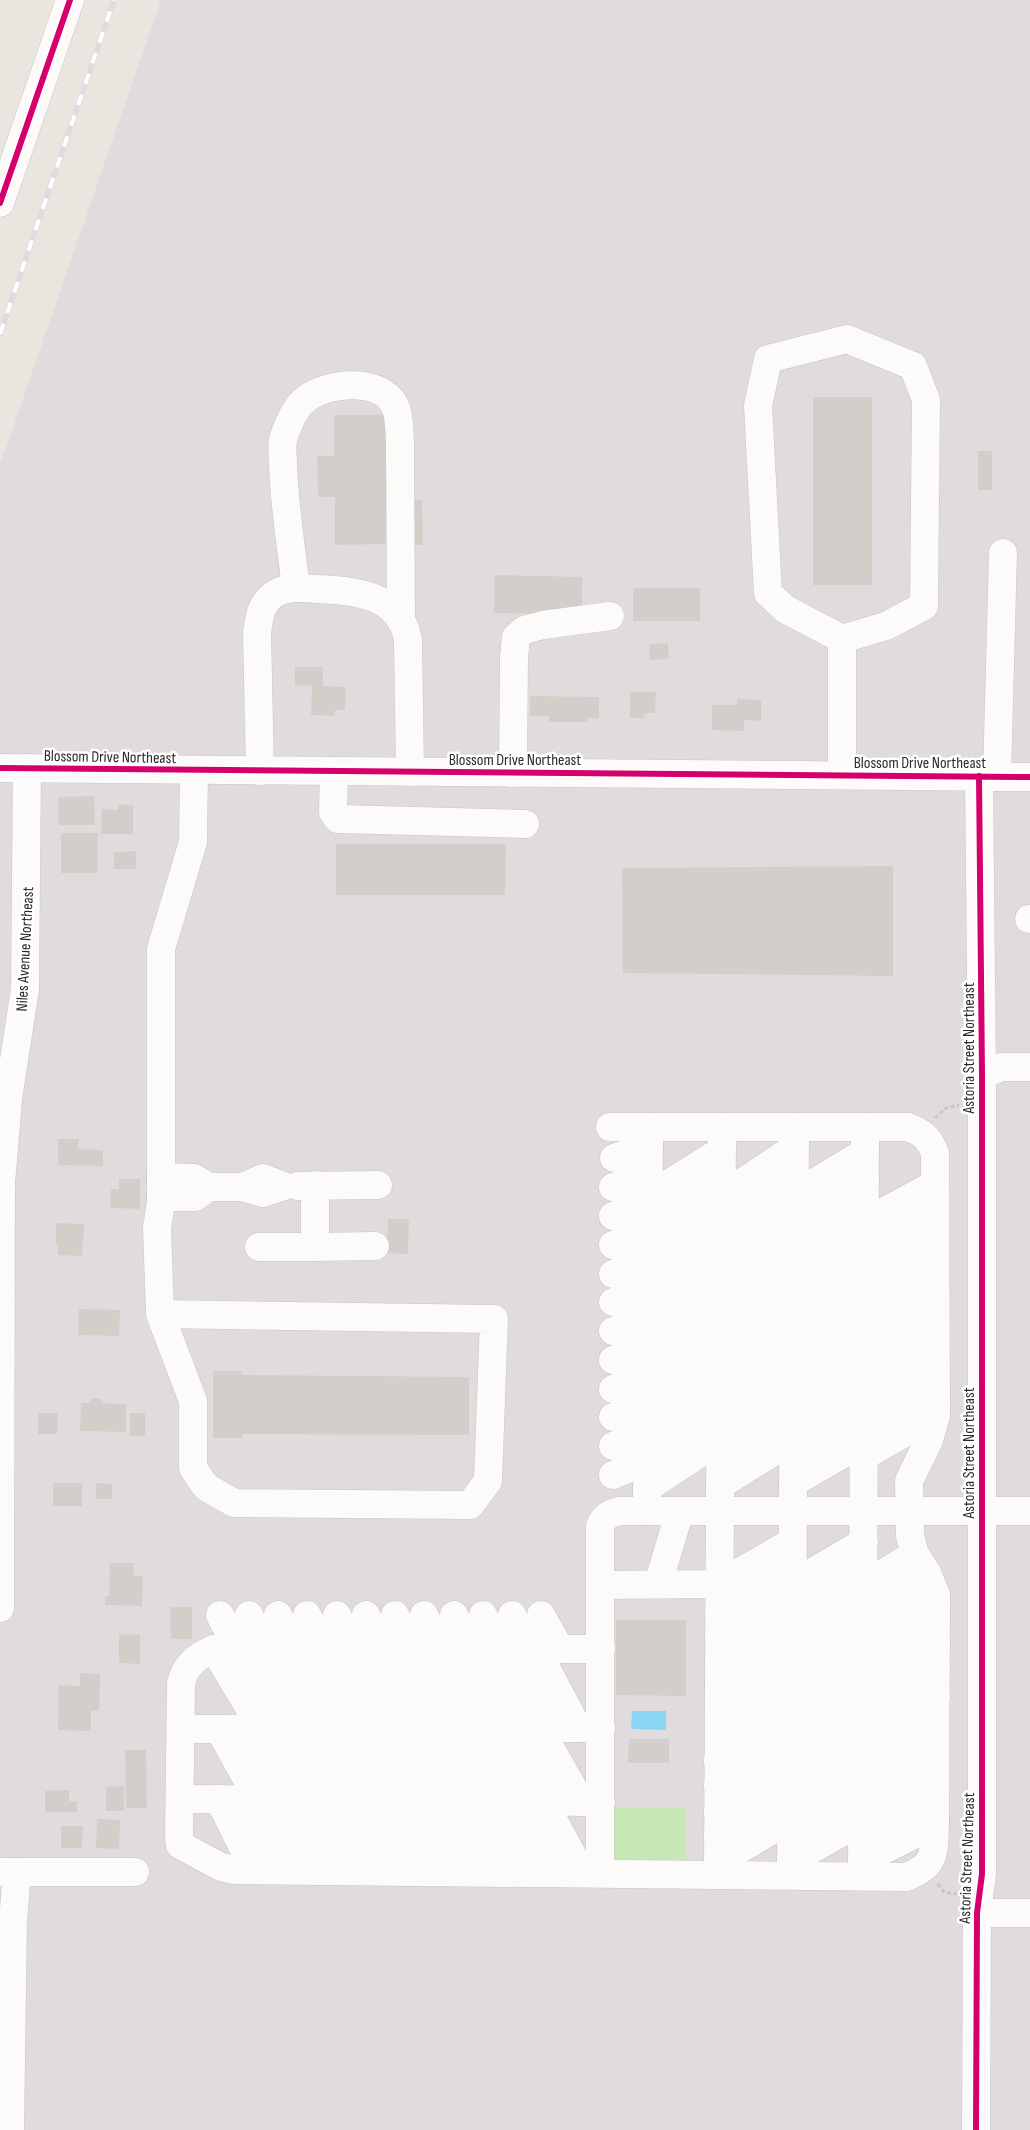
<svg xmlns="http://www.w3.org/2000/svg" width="1030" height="2130" font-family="'Sofia Sans Condensed',sans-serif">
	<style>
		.industrial { fill: #e0dcde }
		.green { fill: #c8e8b3 }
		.water { fill: #8ad5f3 }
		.building { fill: #d2cfca }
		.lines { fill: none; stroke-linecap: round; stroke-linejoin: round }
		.minor-casing { stroke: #c6c5c5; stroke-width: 29 }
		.path { stroke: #c8c7c6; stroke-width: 3; stroke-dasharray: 4 2.5; stroke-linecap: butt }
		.minor { stroke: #fcfbfa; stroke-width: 28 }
		.rail-casing { stroke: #dddcde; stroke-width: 5.5 }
		.rail { stroke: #fff; stroke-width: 4; stroke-dasharray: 11; stroke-linecap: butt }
		.cycleway-casing { stroke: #fff; stroke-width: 9 }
		.cycleway { stroke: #d6006c; stroke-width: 6 }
		.labels { text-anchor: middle; stroke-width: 5; stroke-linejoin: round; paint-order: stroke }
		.street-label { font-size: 16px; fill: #2a2a2a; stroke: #fff }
	</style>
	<rect width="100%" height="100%" fill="#eae5de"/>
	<polygon class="industrial" points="161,0 1030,0 1030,2130 0,2130 0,465"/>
	<rect class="green" x="614" y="1807" width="72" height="56"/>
	<polygon class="water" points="632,1711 666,1711 666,1730 631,1729"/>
	<g class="building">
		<rect x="813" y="397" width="59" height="188"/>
		<polygon points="334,415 386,415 387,544 335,545 335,497 318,497 317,456 334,456"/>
		<rect x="978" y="451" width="14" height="39"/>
		<polygon points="422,500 423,545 405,545 405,501"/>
		<polygon points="495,575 582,577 582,614 494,613"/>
		<rect x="633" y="588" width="67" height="33"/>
		<polygon points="668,643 669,659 650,660 649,644"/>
		<polygon points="295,667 323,667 323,686 346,687 345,710 335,710 335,716 311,715 312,686 295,685"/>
		<polygon points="630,692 656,692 655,713 645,713 644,718 630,718"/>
		<polygon points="530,696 599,697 599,718 587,718 587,722 549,722 549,716 530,716"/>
		<polygon points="737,699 761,700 761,721 744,720 744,731 712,730 712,705 737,705"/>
		<polygon points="94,796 95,825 59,825 58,797"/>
		<polygon points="118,804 133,805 133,834 101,834 102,809 118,810"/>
		<polygon points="61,833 98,833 97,873 61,873"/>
		<polygon points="336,844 506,844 505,895 336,895"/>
		<polygon points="136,851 136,869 114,869 114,852"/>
		<polygon points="893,866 893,976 623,973 622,868"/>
		<polygon points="58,1139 79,1139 78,1149 103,1150 103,1166 58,1165"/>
		<polygon points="119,1179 140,1179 140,1209 110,1208 111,1189 119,1189"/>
		<polygon points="388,1219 409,1219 408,1254 387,1253"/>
		<polygon points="56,1223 84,1224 82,1256 58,1255 58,1245 56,1245"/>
		<polygon points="79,1309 120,1310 119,1336 78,1335"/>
		<polygon points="213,1371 242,1371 242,1375 469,1377 469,1435 243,1434 242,1438 213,1438"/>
		<polygon points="91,1398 101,1399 101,1403 126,1404 126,1432 80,1431 81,1403 91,1403"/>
		<polygon points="38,1413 58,1413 57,1434 38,1434"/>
		<rect x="130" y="1413" width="15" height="23"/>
		<rect x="53" y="1483" width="29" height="23"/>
		<polygon points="96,1483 112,1484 112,1499 96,1499"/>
		<polygon points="110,1563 134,1563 133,1576 143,1576 142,1606 105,1605 105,1596 109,1596"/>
		<polygon points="170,1607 192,1607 192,1639 171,1639"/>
		<polygon points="616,1620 686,1620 686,1696 616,1695"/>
		<polygon points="119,1634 140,1635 140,1664 119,1663"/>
		<polygon points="80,1673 100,1674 99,1711 91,1711 91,1731 58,1730 59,1685 80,1686"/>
		<polygon points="629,1739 669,1739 669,1763 628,1763"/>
		<polygon points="125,1750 146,1750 147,1808 126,1808"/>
		<polygon points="124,1786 124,1811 106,1811 106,1787"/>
		<polygon points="69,1790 69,1801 77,1801 77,1812 45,1812 45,1791"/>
		<polygon points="97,1819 120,1820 119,1849 96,1848"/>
		<polygon points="61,1826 83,1826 82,1848 61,1848"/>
	</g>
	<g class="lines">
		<defs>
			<g id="minor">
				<polyline points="0,203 70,0"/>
				<path d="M296 588C291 546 284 504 283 463 283 455 281 444 284 436 289 423 295 407 307 398 329 383 374 378 392 401 400 411 399 429 400 442L401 620"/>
				<polyline points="842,639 785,609 768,593 758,406 768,359 847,339 913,366 926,400 924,606 886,626 842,639 842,775"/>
				<polyline points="0,768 1030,777"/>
				<path d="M260 771 257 633C259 619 260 605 273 595 285 586 303 588 317 589 356 591 400 594 408 640L410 772"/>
				<polyline points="334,771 333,812 338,819 525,824"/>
				<polyline points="513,773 514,657 516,637 524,630 543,625 610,616"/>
				<polyline points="997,777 1003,553"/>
				<polyline points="1029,919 1030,919"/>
				<polyline points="982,1075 1001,1067 1030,1067"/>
				<polyline points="614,1158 649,1146"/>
				<polyline points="161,1177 194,1178 209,1187 195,1197 161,1197"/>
				<polyline points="315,1185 315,1247 375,1246"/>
				<polyline points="298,1186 378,1185"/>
				<polyline points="209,1187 242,1187 263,1193 284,1186 263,1178 242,1187"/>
				<polyline points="613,1187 649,1175"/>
				<polyline points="794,1195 865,1152"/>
				<polyline points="649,1196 722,1150"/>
				<polyline points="722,1196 794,1148"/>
				<polyline points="613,1216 649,1203"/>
				<polyline points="865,1222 935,1184"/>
				<polyline points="722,1224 794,1177"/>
				<polyline points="794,1224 865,1181"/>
				<polyline points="649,1225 722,1179"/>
				<polyline points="613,1245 649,1232"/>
				<polyline points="259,1247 315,1247"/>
				<polyline points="865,1251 935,1213"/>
				<polyline points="794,1253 865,1210"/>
				<polyline points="648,1254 722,1208"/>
				<polyline points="721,1254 794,1206"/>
				<polyline points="613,1274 648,1260"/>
				<polyline points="865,1281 935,1242"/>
				<polyline points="721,1282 794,1235"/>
				<polyline points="794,1282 865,1239"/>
				<polyline points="648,1283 721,1237"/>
				<polyline points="613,1302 648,1289"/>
				<polyline points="794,1310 865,1268"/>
				<polyline points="865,1310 935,1271"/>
				<polyline points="721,1311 794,1265"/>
				<polyline points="648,1313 721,1266"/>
				<polyline points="160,1314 494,1319 488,1481 470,1505 234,1503 206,1487 193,1468 193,1401 160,1314 157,1228 161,1202 161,949 193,842 194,771"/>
				<polyline points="613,1331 648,1318"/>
				<polyline points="793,1339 865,1297"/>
				<polyline points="864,1339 935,1300"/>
				<polyline points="721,1340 794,1294"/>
				<polyline points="648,1342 721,1295"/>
				<polyline points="613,1360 648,1346"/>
				<polyline points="793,1368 864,1326"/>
				<polyline points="864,1368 935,1328"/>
				<polyline points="720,1369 793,1323"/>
				<polyline points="648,1371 721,1324"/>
				<polyline points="613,1389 648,1375"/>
				<polyline points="793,1397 864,1355"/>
				<polyline points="864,1397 935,1357"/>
				<polyline points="720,1398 793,1352"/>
				<polyline points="648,1400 721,1353"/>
				<polyline points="613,1417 648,1404"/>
				<polyline points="793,1426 864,1384"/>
				<polyline points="864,1426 936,1386"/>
				<polyline points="720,1427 793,1382"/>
				<polyline points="647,1429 720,1382"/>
				<polyline points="613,1446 647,1432"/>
				<polyline points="793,1455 864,1413"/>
				<polyline points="720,1456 793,1411"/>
				<polyline points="864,1456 936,1415"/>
				<polyline points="647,1459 720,1411"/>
				<polyline points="613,1475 647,1461"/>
				<polyline points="793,1483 864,1442"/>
				<polyline points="720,1485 793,1440"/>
				<polyline points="647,1488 720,1440"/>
				<polyline points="647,1511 649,1127"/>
				<polyline points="658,1584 680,1511"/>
				<polyline points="792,1584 864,1542"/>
				<polyline points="602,1585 719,1584 792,1542"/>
				<polyline points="863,1586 915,1554"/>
				<polyline points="0,1608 1,1183 8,1099 25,989 27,768"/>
				<polyline points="792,1609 864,1568"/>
				<polyline points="719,1610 792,1566"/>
				<polyline points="863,1610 927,1573"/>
				<polyline points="220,1615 237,1649"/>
				<polyline points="249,1615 266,1649"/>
				<polyline points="278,1615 295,1649"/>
				<polyline points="307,1615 325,1649"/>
				<polyline points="337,1615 354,1649"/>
				<polyline points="366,1615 383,1649"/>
				<polyline points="395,1615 413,1649"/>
				<polyline points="424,1615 442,1649"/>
				<polyline points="454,1615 471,1649"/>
				<polyline points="483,1615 501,1649"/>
				<polyline points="512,1615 530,1649"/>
				<polyline points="541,1615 560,1649"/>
				<polyline points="792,1634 863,1593"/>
				<polyline points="719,1635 792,1591"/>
				<polyline points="863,1636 936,1595"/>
				<polyline points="214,1649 262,1729"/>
				<polyline points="244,1649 291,1729"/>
				<polyline points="273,1649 320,1729"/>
				<polyline points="302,1649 349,1729"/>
				<polyline points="332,1649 377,1729"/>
				<polyline points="361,1649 406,1729"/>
				<polyline points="390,1649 435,1728"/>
				<polyline points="419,1649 463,1728"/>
				<polyline points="449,1649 492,1728"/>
				<polyline points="478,1649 521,1728"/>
				<polyline points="507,1649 550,1728"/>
				<polyline points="536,1649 578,1728"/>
				<path d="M601 1649H214C197 1656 185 1665 181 1684L179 1838 180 1845 221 1867 234 1870 906 1877C936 1866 934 1853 935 1824L936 1595 927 1573 915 1554 910 1536 909 1481 929 1440 936 1415 935 1153C929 1138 922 1132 908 1127H610"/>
				<polyline points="719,1660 792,1617"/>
				<polyline points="792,1660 863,1618"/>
				<polyline points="863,1660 936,1620"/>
				<polyline points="719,1685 792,1642"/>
				<polyline points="792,1685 863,1644"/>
				<polyline points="863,1686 936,1646"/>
				<polyline points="791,1710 863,1669"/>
				<polyline points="719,1711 792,1667"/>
				<polyline points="863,1711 936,1671"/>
				<polyline points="451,1728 493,1801"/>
				<polyline points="480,1728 522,1801"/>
				<polyline points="509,1728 552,1801"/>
				<polyline points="539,1728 581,1802"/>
				<polyline points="181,1729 601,1728"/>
				<polyline points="219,1729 258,1799"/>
				<polyline points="248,1729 288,1799"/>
				<polyline points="277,1729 317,1800"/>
				<polyline points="306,1729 346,1800"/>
				<polyline points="335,1729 376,1800"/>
				<polyline points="364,1729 405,1800"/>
				<polyline points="393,1729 434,1800"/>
				<polyline points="422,1729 464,1801"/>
				<polyline points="791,1735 863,1695"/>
				<polyline points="719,1736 792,1692"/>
				<polyline points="863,1736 936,1697"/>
				<polyline points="791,1760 863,1720"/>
				<polyline points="718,1761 791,1718"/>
				<polyline points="863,1761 935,1722"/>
				<polyline points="791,1785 863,1745"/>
				<polyline points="718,1786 791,1743"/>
				<polyline points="863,1786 935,1748"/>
				<polyline points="180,1799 601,1802"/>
				<polyline points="219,1799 254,1870"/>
				<polyline points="248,1799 284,1870"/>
				<polyline points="278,1799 314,1871"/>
				<polyline points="307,1800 344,1871"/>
				<polyline points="337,1800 373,1871"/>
				<polyline points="366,1800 403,1872"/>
				<polyline points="396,1800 433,1872"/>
				<polyline points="425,1800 463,1872"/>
				<polyline points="455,1801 493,1872"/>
				<polyline points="484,1801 522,1873"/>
				<polyline points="514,1801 552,1873"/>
				<polyline points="543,1801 582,1873"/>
				<polyline points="718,1811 791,1768"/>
				<polyline points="791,1811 863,1771"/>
				<polyline points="862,1811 935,1773"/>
				<polyline points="791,1836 862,1796"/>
				<polyline points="862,1836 935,1799"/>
				<polyline points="718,1837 791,1793"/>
				<polyline points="791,1861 862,1821"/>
				<polyline points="862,1861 935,1824"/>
				<polyline points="718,1862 791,1819"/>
				<polyline points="0,1872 135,1872"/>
				<path d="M600 1873V1526C604 1516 609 1514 619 1511H1030"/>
				<polyline points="718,1874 722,1127"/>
				<polyline points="791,1875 795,1127"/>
				<polyline points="862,1876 865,1127"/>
				<polyline points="977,1913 1030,1913"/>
				<polyline points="10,2130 13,1921 17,1872"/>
				<polyline points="976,2130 977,1913 982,1874 982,1075 979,776"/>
			</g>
		</defs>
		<use href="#minor" class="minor-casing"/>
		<g class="path">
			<polyline points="935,1118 946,1108 959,1105"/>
			<polyline points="938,1884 944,1892 958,1894"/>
		</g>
		<use href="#minor" class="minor"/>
		<defs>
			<polyline id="rail" points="0,334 114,0"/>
		</defs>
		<use href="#rail" class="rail-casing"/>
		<use href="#rail" class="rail"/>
		<defs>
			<g id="cycleway">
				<polyline points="0,203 70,0"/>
				<polyline points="0,768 1030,777"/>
				<polyline points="976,2130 977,1913 982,1874 982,1075 979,776"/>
			</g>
		</defs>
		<use href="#cycleway" class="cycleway-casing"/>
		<use href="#cycleway" class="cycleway"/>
	</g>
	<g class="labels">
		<g class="street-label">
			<text transform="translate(110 756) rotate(1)" y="6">Blossom Drive Northeast</text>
			<text x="515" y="765">Blossom Drive Northeast</text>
			<text x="920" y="768">Blossom Drive Northeast</text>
			<text transform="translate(24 949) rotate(-87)" y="6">Niles Avenue Northeast</text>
			<text transform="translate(968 1048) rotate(-90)" y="6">Astoria Street Northeast</text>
			<text transform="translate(968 1453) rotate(-90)" y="6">Astoria Street Northeast</text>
			<text transform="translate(966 1858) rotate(-88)" y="6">Astoria Street Northeast</text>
		</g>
	</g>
</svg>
